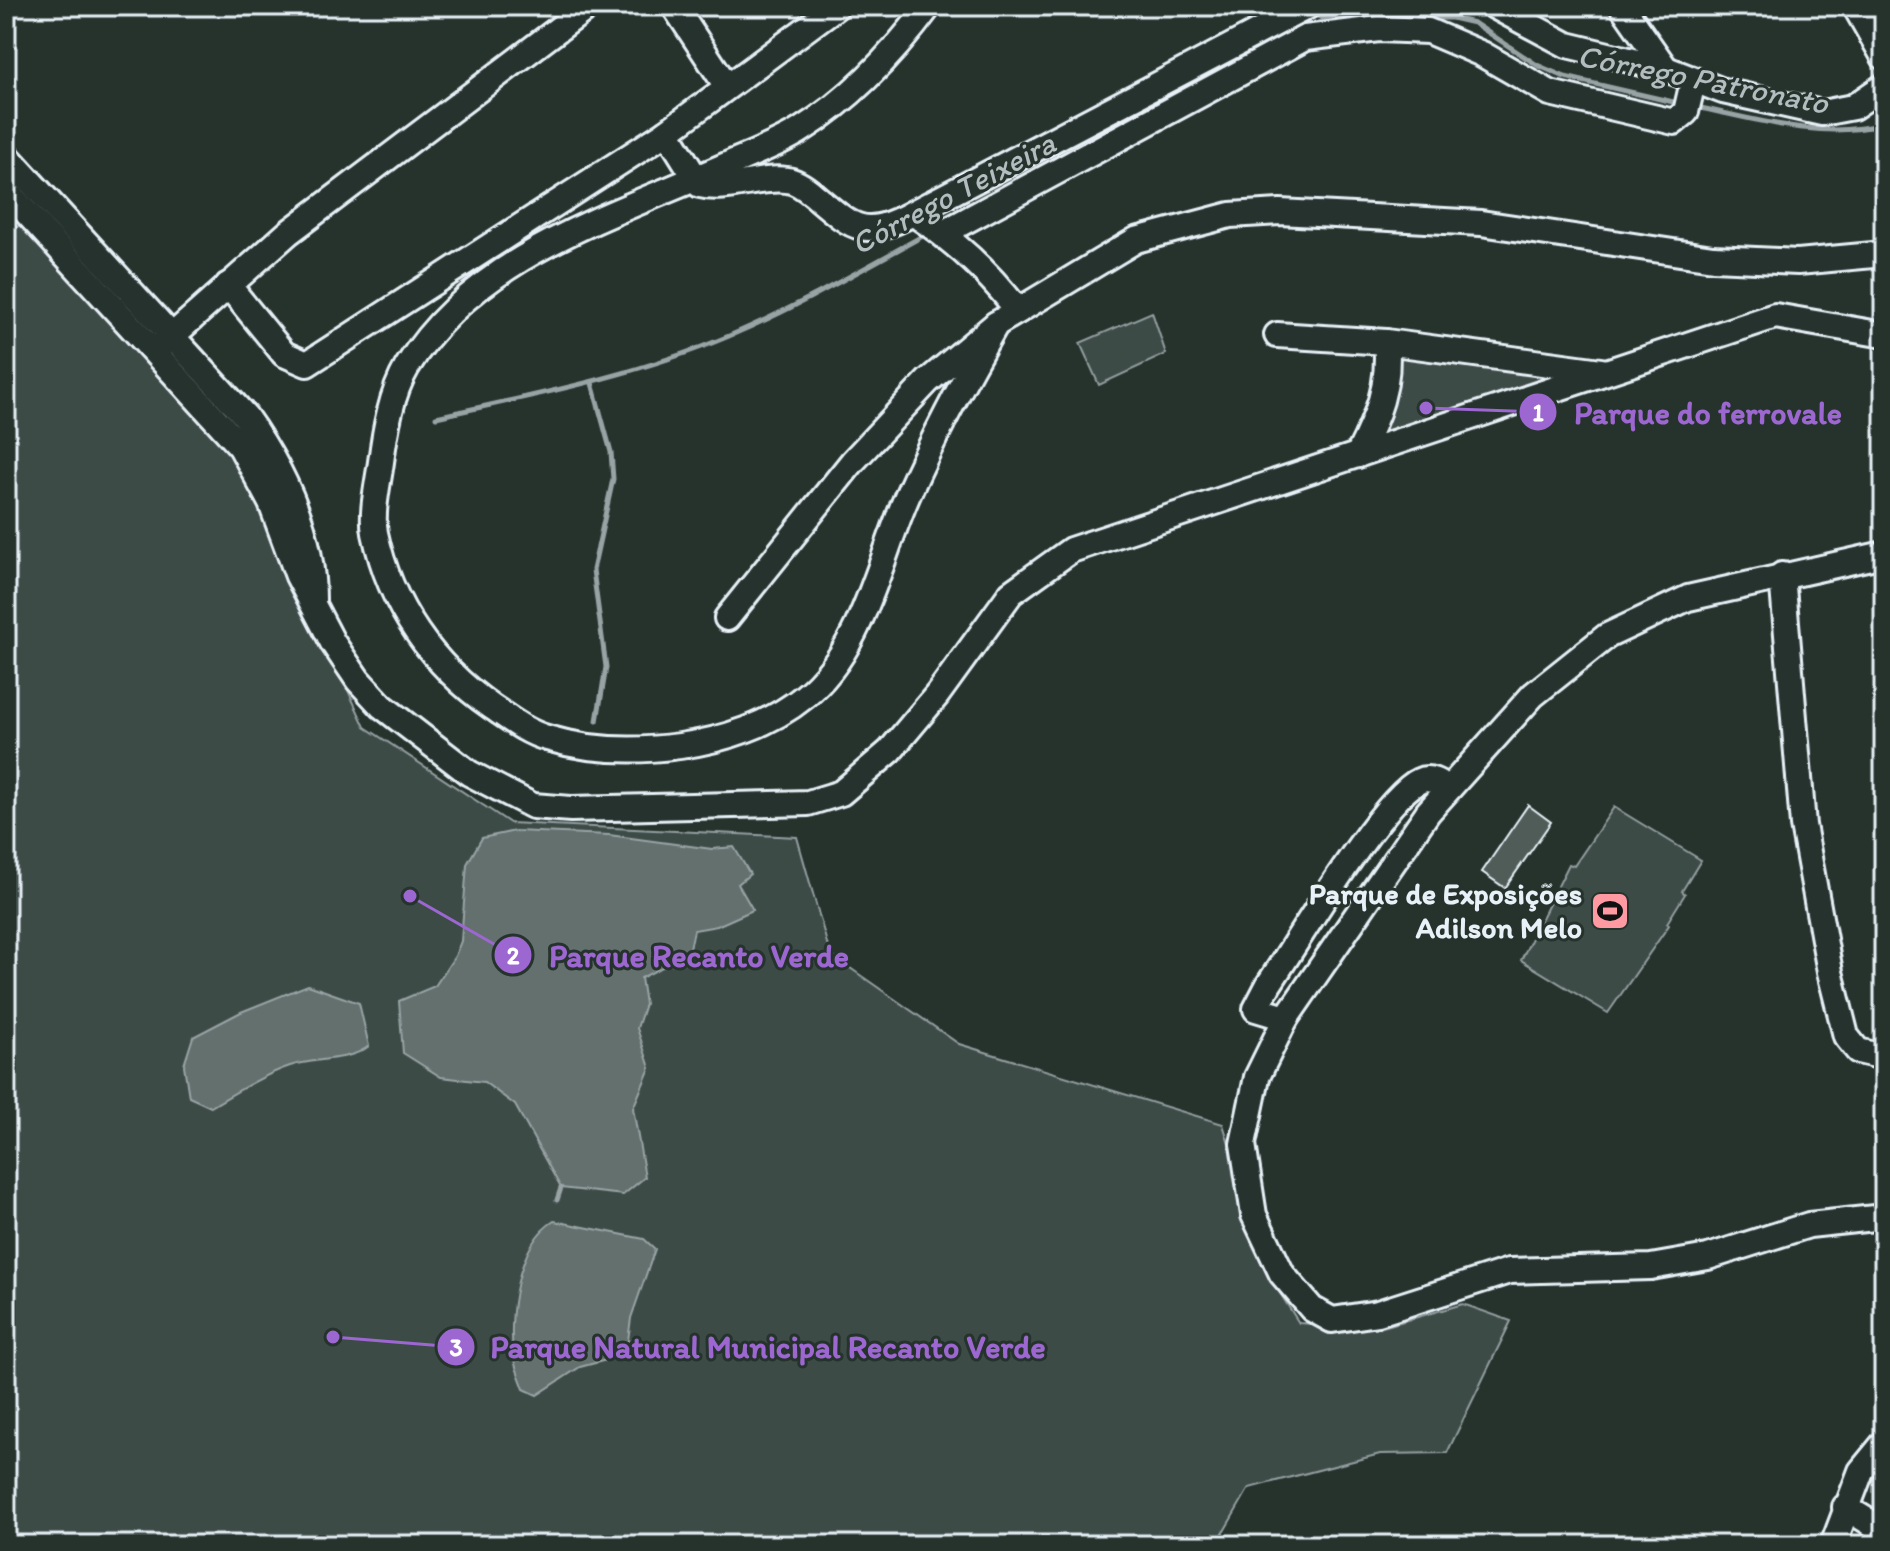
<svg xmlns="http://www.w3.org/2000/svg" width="1890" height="1551" font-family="Itim,sans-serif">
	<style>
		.green { fill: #3e4b47; stroke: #939ea0; stroke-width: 2 }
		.water { fill: #636f6d; stroke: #98a3a5; stroke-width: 2 }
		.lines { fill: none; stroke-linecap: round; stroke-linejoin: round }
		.stream { stroke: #98a3a5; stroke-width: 5 }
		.building { fill: #505c59; stroke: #e8f1f8; stroke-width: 2 }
		.minor-casing { stroke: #e8f1f8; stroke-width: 30 }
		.minor { stroke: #26332d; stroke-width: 24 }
		.labels { text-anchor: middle; stroke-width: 6; stroke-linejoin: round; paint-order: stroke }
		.poi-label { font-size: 30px; font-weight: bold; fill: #e8f1f8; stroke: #26332d; text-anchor: end }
		.water-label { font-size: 32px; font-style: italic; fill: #b3bdc0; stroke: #26332d }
		.leader { fill: none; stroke: #9c67d0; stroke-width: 3 }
		.callout-dot { fill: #9c67d0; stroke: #26332d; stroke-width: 3 }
		.mark-label { font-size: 24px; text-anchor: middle; font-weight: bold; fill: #fff }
		.callout-label { font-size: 32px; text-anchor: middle; font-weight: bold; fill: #9c67d0; stroke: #26332d; stroke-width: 6; stroke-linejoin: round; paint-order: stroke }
	</style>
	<rect width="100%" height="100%" fill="#26332d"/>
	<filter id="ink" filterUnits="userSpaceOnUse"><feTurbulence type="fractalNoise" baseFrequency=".0125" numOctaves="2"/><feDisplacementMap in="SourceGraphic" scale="16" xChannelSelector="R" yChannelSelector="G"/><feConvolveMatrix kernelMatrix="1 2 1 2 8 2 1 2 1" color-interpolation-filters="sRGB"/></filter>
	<g filter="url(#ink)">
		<g class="green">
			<polygon points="29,222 231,438 365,727 510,823 797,837 830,954 959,1044 1223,1124 1271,1279 1299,1323 1379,1328 1463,1304 1511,1321 1447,1453 1380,1454 1249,1488 1216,1545 6,1545 6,231"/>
			<polygon points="1152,312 1166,354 1099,385 1080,343"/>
			<polygon points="1399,352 1562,373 1374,444"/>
			<polygon points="1614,807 1701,860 1682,891 1685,894 1667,923 1669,925 1608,1013 1521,960 1569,864 1574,866"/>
		</g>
		<g class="water">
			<polygon points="515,831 609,835 712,849 734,847 750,874 738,884 753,910 717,926 694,930 687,962 668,964 641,978 645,1004 637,1028 650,1068 633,1108 645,1177 623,1195 561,1188 515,1105 484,1082 441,1077 403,1053 399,1001 435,986 455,956 461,941 467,864 482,838"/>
			<path d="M308 985 359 1003 369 1046C349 1062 318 1057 290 1066 263 1075 236 1092 211 1107L189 1097 184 1065 193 1037 241 1012Z"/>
			<path d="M554 1221 644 1239 655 1249 631 1318 627 1348 614 1358 580 1367 537 1395 524 1389C521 1380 516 1369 514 1360 507 1319 517 1243 554 1221Z"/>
		</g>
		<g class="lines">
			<g class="stream">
				<polyline points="1312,14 1326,19 1373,18"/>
				<polyline points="1399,18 1452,18 1474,23 1537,65 1565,77 1682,104"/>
				<polyline points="1312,26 1326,19"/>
				<path d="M1696 107C1759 120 1821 140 1884 124"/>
				<polyline points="592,383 611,452 613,479 593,570 606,667 597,721"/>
				<path d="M436 417C535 395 635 376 729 336 798 307 864 268 930 232"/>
				<polyline points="557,1200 561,1188"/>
			</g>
		</g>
		<polygon class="building" points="1528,805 1551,822 1505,888 1482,872"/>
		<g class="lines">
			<defs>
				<g id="minor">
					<polyline points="674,6 726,85"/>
					<path d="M929 6C894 53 852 98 801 130 781 143 758 151 736 161 621 213 477 252 407 367 391 394 385 431 381 462 378 484 371 512 375 533 390 606 433 666 492 707 510 719 526 732 547 738 590 751 636 752 680 746 723 740 770 725 804 697 864 650 879 558 909 492 935 434 965 378 996 324"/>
					<polyline points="1494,6 1567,45 1666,69 1723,91 1822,113 1853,107 1884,86"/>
					<polyline points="1622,6 1666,69"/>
					<polyline points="1855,6 1884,57"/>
					<path d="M667 132 700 185C728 192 758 176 787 180 797 181 807 189 814 195 855 230 864 239 913 213 953 240 989 272 1018 311"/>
					<path d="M6 155 245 416C284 471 313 532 313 600"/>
					<polyline points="6,190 241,447 271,503 298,576 333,643 358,680 382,706 469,773 533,806 571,809 808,803 841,793 890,751 937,695 1011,593 1071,550 1775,316 1884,335"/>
					<polyline points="913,213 1308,6"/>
					<polyline points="943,233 1305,38 1379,29 1428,31 1482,54 1550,93 1674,122 1686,112 1693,82"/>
					<polyline points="228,285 284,354 307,364 667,132 837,6"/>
					<polyline points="1277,335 1386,342 1601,371"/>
					<polyline points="162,345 288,233 589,6"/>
					<path d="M1358 455C1377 418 1391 384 1386 342"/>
					<polyline points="1884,554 1688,598 1607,636 1533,695 1428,812 1286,1018 1257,1077 1243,1144 1254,1215 1282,1274 1312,1309 1332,1320 1378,1313 1509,1271 1651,1267 1708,1257 1809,1225 1884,1217"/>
					<polyline points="1782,575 1803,825 1830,972 1846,1036 1858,1051 1884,1057"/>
					<polyline points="727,618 853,461 928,381 996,324 1136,240 1230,215 1280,212 1481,223 1713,258 1798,262 1884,254"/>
					<path d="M1286 1018 1256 1009 1269 984C1296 944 1382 798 1419 781 1429 776 1438 782 1447 788"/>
					<polyline points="1845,1507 1884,1531"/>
					<polyline points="1833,1545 1861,1471 1884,1443"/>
				</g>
			</defs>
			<use href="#minor" class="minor-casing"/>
			<use href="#minor" class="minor"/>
		</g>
	</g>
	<defs>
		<symbol id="stadium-square" viewBox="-11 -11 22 22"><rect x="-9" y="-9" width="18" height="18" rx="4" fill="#ff9aa2" stroke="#26332d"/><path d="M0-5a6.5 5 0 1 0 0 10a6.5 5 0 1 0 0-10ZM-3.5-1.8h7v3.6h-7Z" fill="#111"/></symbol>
	</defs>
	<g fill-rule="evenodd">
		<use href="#stadium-square" x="1588" y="889" width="44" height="44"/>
	</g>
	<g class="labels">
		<g class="poi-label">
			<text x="1582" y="904">Parque de Exposições<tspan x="1582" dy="34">Adilson Melo</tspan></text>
		</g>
		<g class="water-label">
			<text transform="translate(1703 79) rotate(11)" y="11">Córrego Patronato</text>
			<text transform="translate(953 193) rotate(-28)" y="11">Córrego Teixeira</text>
		</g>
	</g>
	<path class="leader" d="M1426 408L1538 412M410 896L513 955M333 1337L456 1347"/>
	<g class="callout-dot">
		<circle cx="1426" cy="408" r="8"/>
		<circle cx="410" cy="896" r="8"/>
		<circle cx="333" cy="1337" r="8"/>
		<circle cx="1538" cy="412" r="20"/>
		<circle cx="513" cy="955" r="20"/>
		<circle cx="456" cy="1347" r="20"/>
	</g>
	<g class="mark-label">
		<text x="1538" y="421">1</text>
		<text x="513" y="964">2</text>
		<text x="456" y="1356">3</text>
	</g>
	<g class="callout-label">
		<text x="1708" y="424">Parque do ferrovale</text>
		<text x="699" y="967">Parque Recanto Verde</text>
		<text x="768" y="1358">Parque Natural Municipal Recanto Verde</text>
	</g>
	<rect width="1890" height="1551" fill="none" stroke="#26332d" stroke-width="32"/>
	<rect x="16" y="16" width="1858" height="1519" fill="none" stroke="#e8f1f8" stroke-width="3" filter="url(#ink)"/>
</svg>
